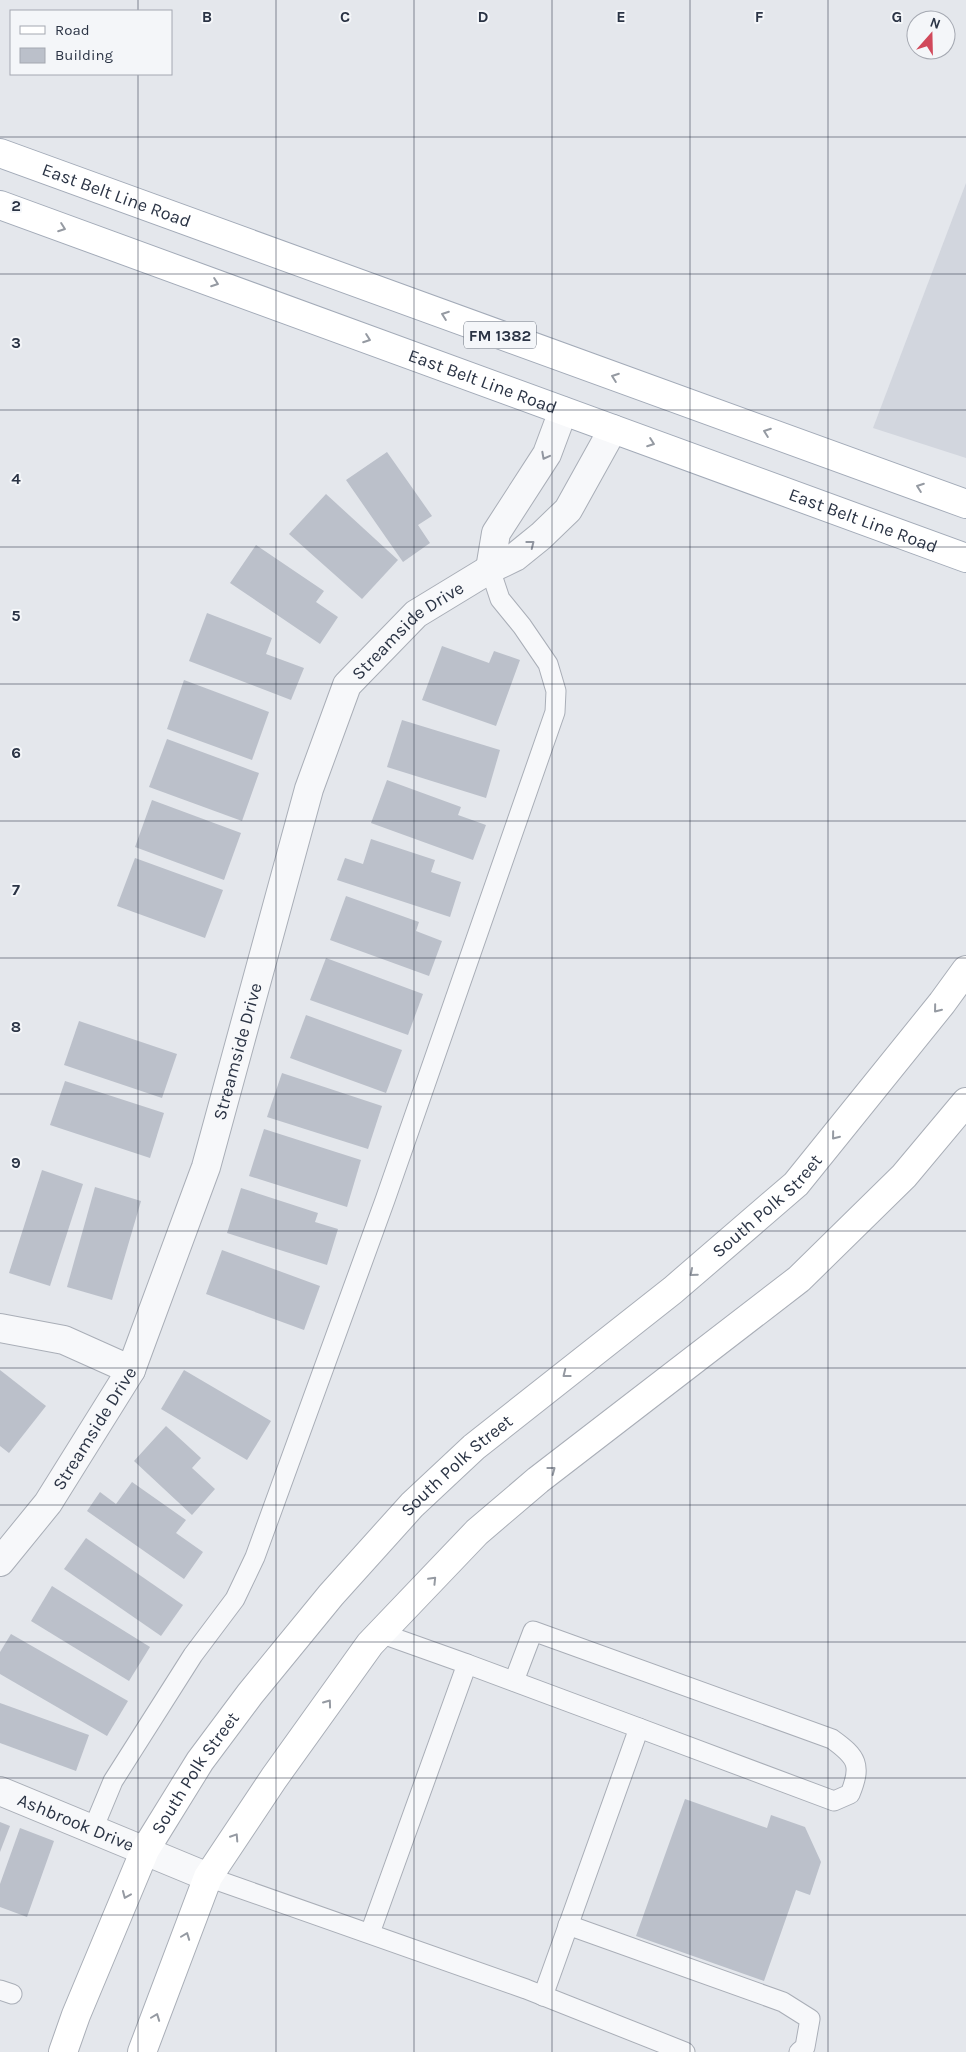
<svg xmlns="http://www.w3.org/2000/svg" width="966" height="2052" font-family="Karla,sans-serif">
	<style>
		.built { fill: #d2d6de }
		.building { fill: #bbc0ca }
		.lines { fill: none; stroke-linecap: round; stroke-linejoin: round }
		.service-casing { stroke: #a9aeb7; stroke-width: 21 }
		.minor-casing { stroke: #a9aeb7; stroke-width: 30 }
		.secondary-casing { stroke: #a9aeb7; stroke-width: 30 }
		.primary-casing { stroke: #a3abb8; stroke-width: 30 }
		.service { stroke: #f7f8fa; stroke-width: 19 }
		.minor { stroke: #f7f8fa; stroke-width: 28 }
		.secondary { stroke: #fff; stroke-width: 28 }
		.primary { stroke: #fff; stroke-width: 28 }
		.oneway { stroke: #959aa2 }
		.oneway2 { stroke: #9196a0 }
		.grid { fill: none; stroke: #2b3445; stroke-width: 1; stroke-opacity: 0.55 }
		.labels { text-anchor: middle; stroke-width: 4; stroke-linejoin: round; paint-order: stroke }
		.shield { fill: #f4f6f9; stroke: #676e7b; stroke-width: 1 }
		.shield-label { font-size: 16px; font-weight: bold; fill: #2b3445 }
		.street-label { font-size: 18px; fill: #2b3445; stroke: #f4f6f9 }
		.grid-label { font-size: 16px; text-anchor: middle; font-weight: bold; fill: #2b3445; stroke: #f4f6f9; stroke-width: 4; stroke-linejoin: round; paint-order: stroke }
	</style>
	<rect width="100%" height="100%" fill="#e4e7ec"/>
	<polygon class="built" points="966,183 966,458 873,428"/>
	<g class="building">
		<polygon points="387,452 432,516 418,525 430,543 403,562 346,480"/>
		<polygon points="326,494 398,560 362,599 289,534"/>
		<polygon points="256,545 324,591 316,602 338,617 320,644 230,583"/>
		<polygon points="207,613 272,638 266,654 304,668 291,700 189,661"/>
		<polygon points="442,646 489,663 494,651 520,660 496,726 422,700"/>
		<polygon points="184,680 269,712 252,760 167,729"/>
		<polygon points="402,720 500,750 486,798 387,767"/>
		<polygon points="167,739 259,773 242,821 149,787"/>
		<polygon points="387,780 461,807 458,815 486,825 473,860 371,823"/>
		<polygon points="152,800 241,833 224,880 135,847"/>
		<polygon points="371,839 435,860 431,872 461,882 450,917 337,880 345,858 363,864"/>
		<polygon points="135,858 223,890 205,938 117,906"/>
		<polygon points="346,896 419,922 416,931 442,941 429,976 330,940"/>
		<polygon points="326,958 423,994 408,1035 310,1000"/>
		<polygon points="306,1015 402,1050 386,1093 290,1058"/>
		<polygon points="79,1021 177,1054 162,1098 64,1065"/>
		<polygon points="282,1073 382,1106 368,1149 267,1117"/>
		<polygon points="65,1081 164,1113 150,1158 50,1125"/>
		<polygon points="264,1129 361,1160 347,1207 249,1176"/>
		<polygon points="42,1170 83,1184 50,1286 9,1273"/>
		<polygon points="95,1187 141,1201 112,1300 67,1287"/>
		<polygon points="241,1188 318,1213 315,1222 338,1229 327,1265 227,1233"/>
		<polygon points="222,1250 320,1286 304,1330 206,1294"/>
		<polygon points="0,1370 46,1406 9,1453 0,1446"/>
		<polygon points="184,1370 271,1421 247,1460 161,1409"/>
		<polygon points="166,1426 201,1458 192,1468 215,1489 192,1515 134,1461"/>
		<polygon points="132,1482 186,1520 176,1533 203,1552 184,1579 87,1511 100,1492 116,1504"/>
		<polygon points="86,1538 183,1605 161,1636 64,1569"/>
		<polygon points="52,1586 150,1647 129,1681 31,1621"/>
		<polygon points="11,1634 128,1701 107,1736 0,1674 0,1652"/>
		<polygon points="0,1703 89,1735 76,1771 0,1743"/>
		<polygon points="685,1799 767,1828 771,1815 805,1827 821,1862 810,1895 796,1890 764,1981 636,1936"/>
		<polygon points="0,1822 10,1826 0,1852"/>
		<polygon points="20,1828 54,1841 27,1917 0,1907 0,1884"/>
	</g>
	<g class="lines">
		<defs>
			<g id="service">
				<polyline points="467,1664 639,1728 543,1996"/>
				<path d="M514 1681 533 1631 832 1739C857 1757 862 1765 850 1794L834 1801 639 1728"/>
				<polyline points="93,1829 113,1781 193,1655 235,1599 255,1557 385,1200 555,712 556,691 548,664 522,626 500,599 490,569"/>
				<polyline points="208,1877 526,1989 685,2052"/>
				<polyline points="568,1925 783,2002 810,2019 805,2047 799,2052"/>
				<polyline points="370,1933 467,1664 380,1633"/>
				<polyline points="0,1990 12,1994"/>
			</g>
			<g id="minor">
				<polyline points="490,569 496,533 547,454 563,411"/>
				<polyline points="0,1328 64,1340 131,1370"/>
				<path id="s1" d="M0 1562 48 1503 131 1370 206 1167 309 789 347 685 416 614 490 569 515 557 541 536 568 510 613 429"/>
				<path id="s2" d="M0 1791 208 1877"/>
			</g>
			<g id="secondary">
				<path id="s3" d="M63 2052 76 2015 145 1850 200 1761 250 1694 331 1595 412 1505 474 1447 673 1290 796 1184 942 1003 966 970"/>
				<polyline points="142,2052 208,1877 274,1778 370,1644 477,1532 538,1480 799,1279 904,1176 966,1102"/>
			</g>
			<g id="primary">
				<path id="s4" d="M0 153 966 504"/>
				<path id="s5" d="M0 205 966 558"/>
			</g>
		</defs>
		<use href="#service" class="service-casing"/>
		<use href="#minor" class="minor-casing"/>
		<use href="#secondary" class="secondary-casing"/>
		<use href="#primary" class="primary-casing"/>
		<use href="#service" class="service"/>
		<use href="#minor" class="minor"/>
		<use href="#secondary" class="secondary"/>
		<use href="#primary" class="primary"/>
	</g>
	<defs><path id="oneway-chevron" d="M-2-3.5L2.5 0L-2 3.5" fill="none" stroke-width="1.6" stroke-linecap="round" stroke-linejoin="round" transform="scale(1.25)"/></defs>
	<g class="oneway">
		<use href="#oneway-chevron" transform="translate(62 228) rotate(20)"/>
		<use href="#oneway-chevron" transform="translate(215 283) rotate(20)"/>
		<use href="#oneway-chevron" transform="translate(445 315) rotate(-160)"/>
		<use href="#oneway-chevron" transform="translate(367 339) rotate(20)"/>
		<use href="#oneway-chevron" transform="translate(615 377) rotate(-160)"/>
		<use href="#oneway-chevron" transform="translate(767 432) rotate(-160)"/>
		<use href="#oneway-chevron" transform="translate(651 443) rotate(20)"/>
		<use href="#oneway-chevron" transform="translate(920 487) rotate(-160)"/>
		<use href="#oneway-chevron" transform="translate(937 1009) rotate(129)"/>
		<use href="#oneway-chevron" transform="translate(835 1136) rotate(129)"/>
		<use href="#oneway-chevron" transform="translate(693 1273) rotate(139)"/>
		<use href="#oneway-chevron" transform="translate(566 1374) rotate(142)"/>
		<use href="#oneway-chevron" transform="translate(552 1470) rotate(-37)"/>
		<use href="#oneway-chevron" transform="translate(433 1580) rotate(-46)"/>
		<use href="#oneway-chevron" transform="translate(328 1703) rotate(-54)"/>
		<use href="#oneway-chevron" transform="translate(235 1837) rotate(-57)"/>
		<use href="#oneway-chevron" transform="translate(126 1895) rotate(113)"/>
		<use href="#oneway-chevron" transform="translate(186 1936) rotate(-69)"/>
		<use href="#oneway-chevron" transform="translate(156 2017) rotate(-69)"/>
	</g>
	<g class="oneway2">
		<use href="#oneway-chevron" transform="translate(545 456) rotate(118)"/>
		<use href="#oneway-chevron" transform="translate(531 544) rotate(-38)"/>
	</g>
	<path class="grid" d="M138 0V11M276 0V2052M414 0V2052M552 0V2052M690 0V2052M828 0V2052M138 74V2052M0 137H966M0 274H966M0 410H966M0 547H966M0 684H966M0 821H966M0 958H966M0 1094H966M0 1231H966M0 1368H966M0 1505H966M0 1642H966M0 1778H966M0 1915H966"/>
	<g class="labels">
		<rect class="shield" x="464" y="321.5" width="72" height="27" rx="4"/>
		<g class="shield-label">
			<text x="500" y="341">FM 1382</text>
		</g>
		<g class="street-label">
			<text dy="6" stroke="none"><textPath href="#s4" startOffset="124">East Belt Line Road</textPath></text>
			<text dy="6" stroke="none"><textPath href="#s5" startOffset="514">East Belt Line Road</textPath></text>
			<text dy="6" stroke="none"><textPath href="#s5" startOffset="919">East Belt Line Road</textPath></text>
			<text dy="6" stroke="none"><textPath href="#s1" startOffset="1034">Streamside Drive</textPath></text>
			<text dy="6" stroke="none"><textPath href="#s1" startOffset="569">Streamside Drive</textPath></text>
			<text dy="6" stroke="none"><textPath href="#s3" startOffset="1120">South Polk Street</textPath></text>
			<text dy="6" stroke="none"><textPath href="#s1" startOffset="164">Streamside Drive</textPath></text>
			<text dy="6" stroke="none"><textPath href="#s3" startOffset="715">South Polk Street</textPath></text>
			<text dy="6" stroke="none"><textPath href="#s3" startOffset="310">South Polk Street</textPath></text>
			<text dy="6" stroke="none"><textPath href="#s2" startOffset="82">Ashbrook Drive</textPath></text>
		</g>
	</g>
	<g class="grid-label">
		<text x="207" y="22">B</text>
		<text x="345" y="22">C</text>
		<text x="483" y="22">D</text>
		<text x="621" y="22">E</text>
		<text x="759" y="22">F</text>
		<text x="897" y="22">G</text>
		<text x="16" y="211">2</text>
		<text x="16" y="348">3</text>
		<text x="16" y="484">4</text>
		<text x="16" y="621">5</text>
		<text x="16" y="758">6</text>
		<text x="16" y="895">7</text>
		<text x="16" y="1032">8</text>
		<text x="16" y="1168">9</text>
	</g>
	<rect x="10" y="10" width="162" height="65" fill="#f4f6f9" stroke="#a4a8b1"/>
	<rect x="20" y="26" width="25" height="8" fill="#ffffff" stroke="#a4a8b1"/>
	<text x="55" y="35" font-size="15" fill="#2b3445">Road</text>
	<rect x="20" y="48" width="25" height="15" fill="#bbc0ca" stroke="#a4a8b1"/>
	<text x="55" y="60" font-size="15" fill="#2b3445">Building</text>
	<g transform="translate(931 35) rotate(20)"><circle r="24" fill="#f4f6f9" stroke="#a4a8b1"/>
	<path d="M0-4L9 19L0 12L-9 19Z" fill="#d1495b"/>
	<text y="-8" font-size="14" font-weight="bold" text-anchor="middle" fill="#2b3445">N</text>
	</g>
</svg>
